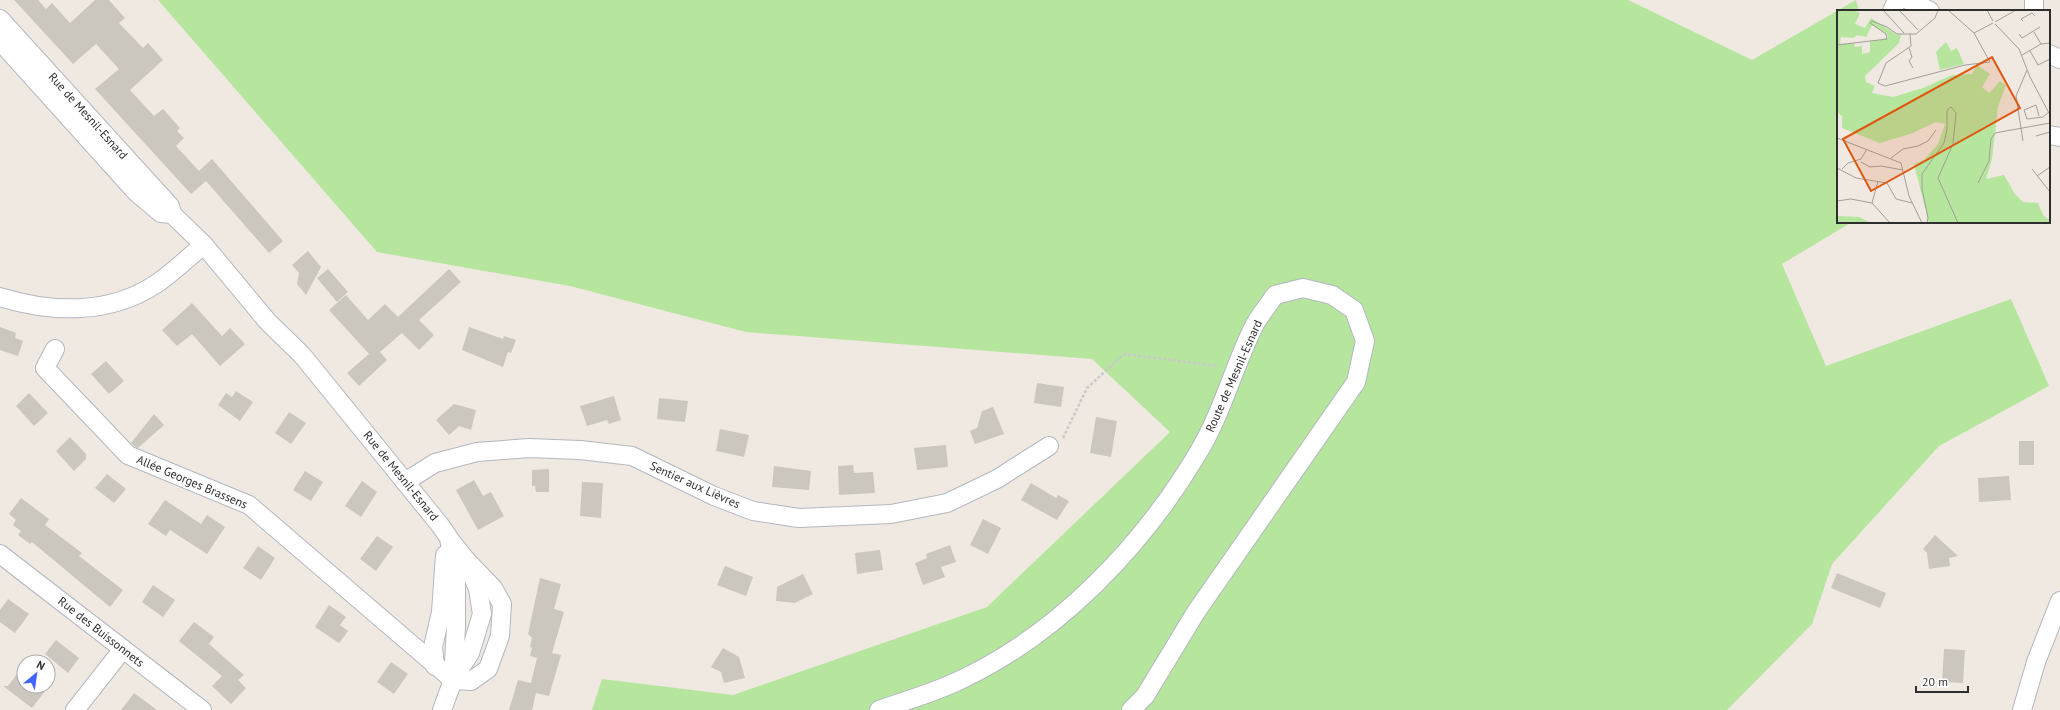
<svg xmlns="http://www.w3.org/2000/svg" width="2060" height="710" font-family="'PT Sans',sans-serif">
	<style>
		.green { fill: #b6e59e }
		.building { fill: #cbc7bf }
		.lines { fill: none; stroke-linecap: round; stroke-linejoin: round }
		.minor-casing { stroke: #b4b7c1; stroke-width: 20 }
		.path { stroke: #c9c9c9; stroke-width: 2.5; stroke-dasharray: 3 2; stroke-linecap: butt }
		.minor { stroke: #fff; stroke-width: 18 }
		.labels { text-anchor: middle; stroke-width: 4; stroke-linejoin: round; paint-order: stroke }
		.street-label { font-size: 12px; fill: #2e2e2e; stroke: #fff }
		.inset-road { fill: none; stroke: #a29e99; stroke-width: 1 }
		.view { fill: #df570e; fill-opacity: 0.15; stroke: #df570e; stroke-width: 2 }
		.inset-edge { fill: none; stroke: #2e2e2e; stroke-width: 2 }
	</style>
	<rect width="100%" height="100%" fill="#efe9e1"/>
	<polygon class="green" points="158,0 1628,0 1752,60 1856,0 1859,11 1838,11 1838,222 1852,222 1782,264 1826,366 2011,299 2049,386 1939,446 1832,564 1812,624 1727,710 592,710 602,679 733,695 987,607 1170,432 1092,359 746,332 570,286 377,252"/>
	<g class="building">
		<polygon points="14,0 38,0 46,9 52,3 70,23 95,0 109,0 125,18 119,23 143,48 148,43 163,60 130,90 154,116 163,109 180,128 177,131 184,138 176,146 199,171 212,159 283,241 269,253 206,181 191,194 95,89 119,69 96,44 73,64"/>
		<polygon points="308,251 321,267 306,295 297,284 299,273 292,265"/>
		<polygon points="328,269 348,292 337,302 317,278"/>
		<polygon points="449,269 461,282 419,320 434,335 419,350 402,333 380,352 387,360 359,386 347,373 369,354 329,310 346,295 368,320 385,304 398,317"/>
		<polygon points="192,303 222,336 230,328 245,344 220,366 192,334 177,346 162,330"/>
		<polygon points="0,327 16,333 15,338 23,341 18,356 0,350"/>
		<polygon points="469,327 503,339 504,336 516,340 511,353 508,352 503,367 462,350"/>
		<polygon points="106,361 124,381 109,394 91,374"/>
		<polygon points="1037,383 1064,387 1061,407 1034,403"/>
		<polygon points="236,391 253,402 240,421 218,405 226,393 232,397"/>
		<polygon points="29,393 48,413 34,426 16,406"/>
		<polygon points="614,396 621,420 609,424 607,420 587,426 580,406"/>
		<polygon points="659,398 688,401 685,422 657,419"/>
		<polygon points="454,404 476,410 471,430 459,426 449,435 436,420"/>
		<polygon points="993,407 1004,434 975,444 970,431 977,428 982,411"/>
		<polygon points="289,412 306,423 291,444 275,433"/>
		<polygon points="154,414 164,425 138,448 134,446 131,443"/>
		<polygon points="1096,417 1117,421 1111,457 1090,453"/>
		<polygon points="720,429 749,435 744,457 716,451"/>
		<polygon points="70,437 86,454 86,459 74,471 56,451"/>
		<rect x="2019" y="441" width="15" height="24"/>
		<polygon points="946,445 948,467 917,470 914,448"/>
		<polygon points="853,465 854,473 873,472 875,493 839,495 838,466"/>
		<polygon points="774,466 811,471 809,490 772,487"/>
		<polygon points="549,469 549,492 536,492 535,486 532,486 532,470"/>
		<polygon points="305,471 323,482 311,501 293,490"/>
		<polygon points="107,474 126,489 114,503 95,488"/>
		<polygon points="2009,476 2011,500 1979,502 1978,478"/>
		<polygon points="474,480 483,496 491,492 504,516 478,530 456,490"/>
		<polygon points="362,481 377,492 361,517 345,506"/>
		<polygon points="582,482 603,483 601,518 580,516"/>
		<polygon points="1031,483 1056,498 1058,495 1069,501 1057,520 1021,500"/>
		<polygon points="21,498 49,519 45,525 82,553 79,556 123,590 110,607 32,542 30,544 18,535 21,531 13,525 16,520 9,514"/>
		<polygon points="165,500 201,524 207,515 225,527 207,554 170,530 166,536 148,524"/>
		<polygon points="983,519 1001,528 988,554 970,545"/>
		<polygon points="1935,535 1958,556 1949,558 1950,566 1929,569 1927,553 1923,549"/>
		<polygon points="377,536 393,547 376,571 360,559"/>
		<polygon points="950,545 956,562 941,567 945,577 923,585 915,563 927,558 926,554"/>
		<polygon points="258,546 275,558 261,580 243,568"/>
		<polygon points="880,550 883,570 857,574 855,553"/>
		<polygon points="725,566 753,577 746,596 717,585"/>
		<polygon points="1837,573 1886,593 1880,608 1831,588"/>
		<polygon points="803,574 813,594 795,603 776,601 777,587"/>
		<polygon points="540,578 561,584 554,609 564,612 552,653 561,655 549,696 536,693 532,710 509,710 518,680 531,683 537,658 530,656 532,648 530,647 532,638 528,634"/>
		<polygon points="153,585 175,600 163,617 142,602"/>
		<polygon points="8,599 29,614 15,633 0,622 0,610"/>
		<polygon points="329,605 346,617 340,625 348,631 339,643 315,627"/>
		<polygon points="194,622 214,637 209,644 244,675 238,680 246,688 231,704 212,686 222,676 179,641"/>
		<polygon points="56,640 79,658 68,673 45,654"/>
		<polygon points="723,648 739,657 745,678 724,683 721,672 711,667"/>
		<polygon points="1944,649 1965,650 1963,683 1942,682"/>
		<polygon points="391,662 408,674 394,694 377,682"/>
		<polygon points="24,665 24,686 49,686 32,708 3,686 8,686"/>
		<polygon points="134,693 157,710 121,710"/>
	</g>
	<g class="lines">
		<defs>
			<g id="minor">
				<polyline points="1908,0 1930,11"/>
				<polyline points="2034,0 2034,11"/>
				<polyline points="1892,11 1897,0"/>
				<polyline points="0,19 170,206 172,214"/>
				<polyline points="0,41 136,192 161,213 172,214 204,245 268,322 302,355 440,525 449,538 456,579 456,627 453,680 442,710"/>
				<polyline points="2049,54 2060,59"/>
				<polyline points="2049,135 2060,137"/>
				<path d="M0 297C52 313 109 315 156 284 173 273 188 257 204 245"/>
				<polyline points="55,349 45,368 128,455 249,505 453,680"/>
				<polyline points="405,482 435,463 477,452 529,448 580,450 632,456 714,496 753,511 799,518 891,514 947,503 997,479 1049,446"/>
				<polyline points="451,541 466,560 493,588 502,604 500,636 488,669 471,681 453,680"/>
				<polyline points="0,554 202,710"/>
				<polyline points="435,666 433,647 441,612 445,555"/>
				<polyline points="453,679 470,653 482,614 478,589 469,567"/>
				<polyline points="75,710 123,649"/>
				<path d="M879 710C905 701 932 693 956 682 1057 636 1142 547 1198 453 1222 413 1233 369 1253 328 1258 317 1268 306 1275 295L1303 288 1332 295 1354 310 1365 341 1356 382 1196 612 1145 696 1131 710"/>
				<polyline points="2022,710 2036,662 2060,601"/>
			</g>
		</defs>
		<use href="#minor" class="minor-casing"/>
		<polyline class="path" points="1063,438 1087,388 1124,354 1218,366"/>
		<use href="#minor" class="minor"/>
	</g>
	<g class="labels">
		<g class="street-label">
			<text transform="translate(88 116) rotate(48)" y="4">Rue de Mesnil-Esnard</text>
			<text transform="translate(1234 376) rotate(-66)" y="4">Route de Mesnil-Esnard</text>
			<text transform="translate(401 476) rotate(51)" y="4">Rue de Mesnil-Esnard</text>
			<text transform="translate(192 482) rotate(23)" y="4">Allée Georges Brassens</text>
			<text transform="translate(695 485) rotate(24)" y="4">Sentier aux Lièvres</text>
			<text transform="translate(101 632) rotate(38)" y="4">Rue des Buissonnets</text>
		</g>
	</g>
	<g transform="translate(1837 10)">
		<rect width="213" height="213" fill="#efe9e1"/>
		<path d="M0 0H16L23 3 18 14 28 18 34 8 60 25 64 24 62 33 28 66 29 72 38 76 35 83 56 87 86 78 115 65 135 64 140 55 153 64 145 77 152 83 163 71 169 75 161 97 155 149 149 169 167 165 178 184 186 192 201 193 206 205 211 209 213 207V213H92L77 154 87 150 101 134 108 114 99 112 73 124 43 133 5 118V106L0 102ZM35 15 50 24 51 28 33 32V42L25 44V36L18 37 17 33 3 34 4 27 16 28 20 25 29 27ZM109 32 114 41 120 38 127 54 103 60 99 42ZM0 206 22 207 34 213H0Z" fill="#b6e59e" fill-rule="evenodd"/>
		<path class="inset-road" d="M46 0 67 23M62 0 81 20M150 0 156 11M186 11 184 9 195 3 198 6M158 12 179 0M158 14 182 39 193 67 213 105M197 22 204 34M137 23 156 13M73 24 74 36 49 53 41 73 48 76 128 55 153 52 137 23 111 0M182 24 185 28 203 17M0 35 50 29 49 24 33 13 35 11 50 17 60 24H79L98 8 101 0M72 38 75 47 72 51 76 58M193 41 201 55 213 49M185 45 204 34 213 33M202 106 199 95 187 100 190 109 206 107 212 102M199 126 213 122M0 128 64 153 72 186 85 213M186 131 179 86 190 60M54 148 66 139 81 136 91 131 99 120M24 152 33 157 44 156 66 160M0 158 19 168 50 173 59 189 75 193M5 159 11 153 24 149 30 139M195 159 213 182M200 166 213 157M141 173 152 151 154 129 158 123 213 113M0 191 14 189 35 193 53 213M35 193 41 171M90 213 91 208 85 179V164L107 133 110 119V100L114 97 119 103 116 134 101 168 121 213M169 213H182"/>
		<path class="view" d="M155 47 183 98 34 181 6 129Z"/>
		<rect width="213" height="213" class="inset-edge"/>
	</g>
	<g transform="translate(36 674) rotate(29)"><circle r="19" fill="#ffffff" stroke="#ababab"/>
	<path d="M0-3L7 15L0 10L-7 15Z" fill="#4264fb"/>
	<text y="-6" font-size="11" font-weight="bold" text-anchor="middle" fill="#2e2e2e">N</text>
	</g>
	<path d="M1916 686v6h52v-6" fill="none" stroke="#2e2e2e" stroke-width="2"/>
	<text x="1922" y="686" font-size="12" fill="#2e2e2e" stroke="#ffffff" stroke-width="3" paint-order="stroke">20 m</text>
</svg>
